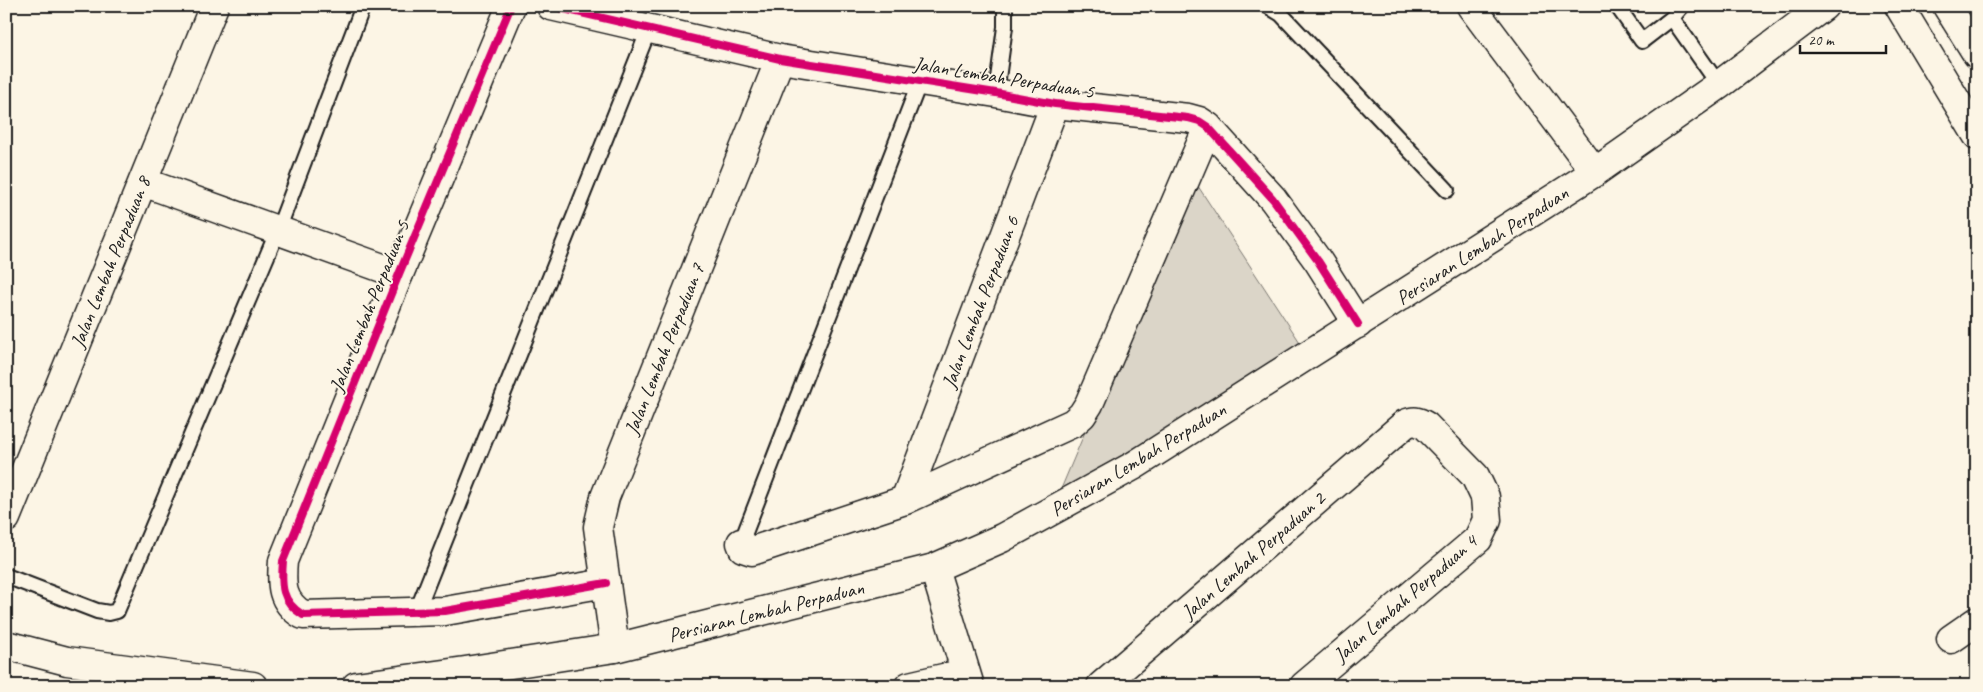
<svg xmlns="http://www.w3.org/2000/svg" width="1983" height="692" font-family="Caveat,sans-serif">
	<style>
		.green { fill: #dbd5c8; stroke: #7c7872 }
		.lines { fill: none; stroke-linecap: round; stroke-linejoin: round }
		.lane-casing { stroke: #1c1c1c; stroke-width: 18 }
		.street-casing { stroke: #1c1c1c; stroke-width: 31 }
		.secondary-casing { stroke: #1c1c1c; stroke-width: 31 }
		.primary-casing { stroke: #1c1c1c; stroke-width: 31 }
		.lane { stroke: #fcf5e5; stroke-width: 14 }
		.street { stroke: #fcf5e5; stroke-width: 28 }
		.secondary { stroke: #fcf5e5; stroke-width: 28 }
		.primary { stroke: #fcf5e5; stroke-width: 28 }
		.cycleway-casing { stroke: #fcf5e5; stroke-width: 11 }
		.cycleway { stroke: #d6006c; stroke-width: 8 }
		.labels { text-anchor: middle; stroke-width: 4; stroke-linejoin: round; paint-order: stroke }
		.street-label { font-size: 20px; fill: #1c1c1c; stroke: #fcf5e5 }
	</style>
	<rect width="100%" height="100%" fill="#fcf5e5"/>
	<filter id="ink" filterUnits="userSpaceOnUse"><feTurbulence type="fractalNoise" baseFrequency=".02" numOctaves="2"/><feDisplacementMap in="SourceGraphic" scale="10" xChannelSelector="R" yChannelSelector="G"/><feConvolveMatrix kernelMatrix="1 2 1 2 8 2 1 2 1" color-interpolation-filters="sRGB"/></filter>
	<g filter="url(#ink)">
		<polygon class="green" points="1192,177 1307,353 1061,489"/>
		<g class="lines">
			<defs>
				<g id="lane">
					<polyline points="1268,6 1281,14 1447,190"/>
					<polyline points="1617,6 1642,41 1672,18 1682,6"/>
					<polyline points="1672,18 1719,85"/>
					<polyline points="996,93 1005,27 1005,6"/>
					<polyline points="741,543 920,81"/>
					<polyline points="6,576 97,611 109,613 117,611 278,230 363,6"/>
					<polyline points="416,613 649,29"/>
				</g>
				<g id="street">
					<path d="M511 6 399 274 283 561C281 585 281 602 303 615L445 611 606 583"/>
					<polyline points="551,6 780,59 996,93 1055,104 1188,118 1199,121 1208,127 1273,199 1318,261 1358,324"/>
					<polyline points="1471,6 1595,172"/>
					<polyline points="143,182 399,274"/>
					<polyline points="905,500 1055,104"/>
					<polyline points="6,518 214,6"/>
					<polyline points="741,543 743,548 752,551 905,500 1073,423 1082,415 1089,404 1208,127"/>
					<polyline points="934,568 970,686"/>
					<polyline points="1951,639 1977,621"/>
					<polyline points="615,648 598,527 605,497 780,59"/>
					<polyline points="909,686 965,673"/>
					<path d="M1101 686 1405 424C1414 420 1418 421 1426 426L1475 476 1485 497 1487 520 1478 539 1304 686"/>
				</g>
				<g id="secondary">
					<polyline points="6,645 67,661 253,686"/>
					<polyline points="356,686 465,671 615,648 934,568 1002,538 1135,465 1595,172 1719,85 1824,6"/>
				</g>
				<g id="primary">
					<polyline points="1899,6 1977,135"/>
					<polyline points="1947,6 1977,54"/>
				</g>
			</defs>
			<use href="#lane" class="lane-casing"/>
			<use href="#street" class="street-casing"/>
			<use href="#secondary" class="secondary-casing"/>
			<use href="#primary" class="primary-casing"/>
			<use href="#lane" class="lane"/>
			<use href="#street" class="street"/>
			<use href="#secondary" class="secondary"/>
			<use href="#primary" class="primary"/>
			<defs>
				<g id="cycleway">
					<path d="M511 6 399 274 283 561C281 585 281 602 303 615L445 611 606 583"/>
					<polyline points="551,6 780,59 996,93 1055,104 1188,118 1199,121 1208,127 1273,199 1318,261 1358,324"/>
				</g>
			</defs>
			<use href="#cycleway" class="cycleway-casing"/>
			<use href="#cycleway" class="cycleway"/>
		</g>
	</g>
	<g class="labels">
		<g class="street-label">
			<text transform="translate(1004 77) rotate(9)" y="7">Jalan Lembah Perpaduan 5</text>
			<text transform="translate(1482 245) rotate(-33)" y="7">Persiaran Lembah Perpaduan</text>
			<text transform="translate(110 262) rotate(-68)" y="7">Jalan Lembah Perpaduan 8</text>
			<text transform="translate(980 302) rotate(-69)" y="7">Jalan Lembah Perpaduan 6</text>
			<text transform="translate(369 306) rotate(-68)" y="7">Jalan Lembah Perpaduan 5</text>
			<text transform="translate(664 349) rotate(-68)" y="7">Jalan Lembah Perpaduan 7</text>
			<text transform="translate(1138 459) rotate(-31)" y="7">Persiaran Lembah Perpaduan</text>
			<text transform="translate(1253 555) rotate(-41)" y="7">Jalan Lembah Perpaduan 2</text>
			<text transform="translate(1405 598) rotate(-41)" y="7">Jalan Lembah Perpaduan 4</text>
			<text transform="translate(766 611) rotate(-14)" y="7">Persiaran Lembah Perpaduan</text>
		</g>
	</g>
	<rect width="1983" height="692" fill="none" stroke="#fcf5e5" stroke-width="25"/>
	<rect x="12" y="12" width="1958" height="667" fill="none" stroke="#1c1c1c" stroke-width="2" filter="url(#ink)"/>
	<path d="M1800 45v8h86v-8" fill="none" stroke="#1c1c1c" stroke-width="2.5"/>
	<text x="1808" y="45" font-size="15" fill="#1c1c1c" stroke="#fcf5e5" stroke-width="4" paint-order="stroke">20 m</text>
</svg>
